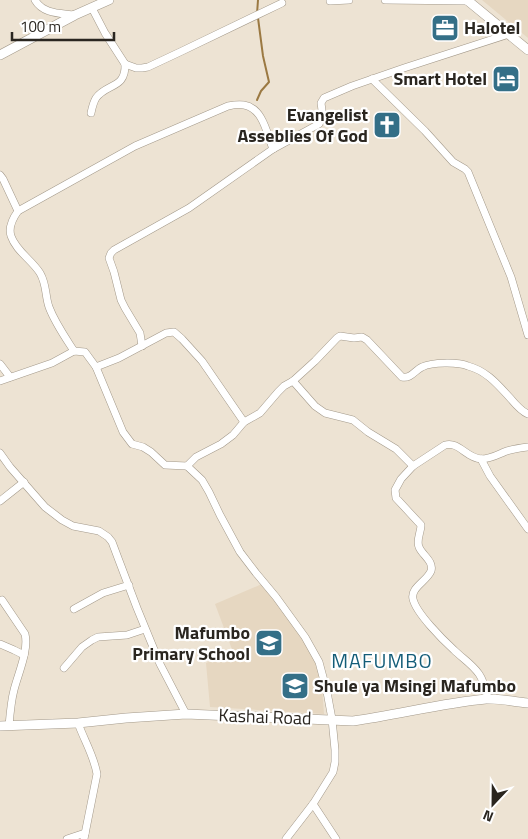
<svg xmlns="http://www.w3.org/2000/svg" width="528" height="839" font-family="'Titillium Web',sans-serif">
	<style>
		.built { fill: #e6d7c1 }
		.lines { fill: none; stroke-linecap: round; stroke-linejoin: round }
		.stream { stroke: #9b7942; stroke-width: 2 }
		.minor-casing { stroke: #a3998a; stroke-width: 8 }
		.tertiary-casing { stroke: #a3998a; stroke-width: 10 }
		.minor { stroke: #fff; stroke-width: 7 }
		.tertiary { stroke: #fff; stroke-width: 9 }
		.labels { text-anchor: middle; stroke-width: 4.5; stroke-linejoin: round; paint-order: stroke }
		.poi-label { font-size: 18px; font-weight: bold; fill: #2a2620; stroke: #fff; text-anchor: end }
		.street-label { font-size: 18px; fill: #2a2620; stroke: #fff }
		.quarter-label { font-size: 20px; letter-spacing: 1px; fill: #145d78; stroke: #fff }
	</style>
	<rect width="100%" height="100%" fill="#ede3d3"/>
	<g class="built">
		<polygon points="482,0 528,0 528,38"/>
		<polygon points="262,584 301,634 320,662 324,714 210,707 206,663 233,652 215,604"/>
	</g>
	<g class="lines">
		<g class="stream">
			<polyline points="257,14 258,0"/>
			<polyline points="257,100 261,91 269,82 263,56 258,18"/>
		</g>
		<defs>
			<g id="minor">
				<path d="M35 0C43 14 60 13 74 15"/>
				<polyline points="385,0 469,1"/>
				<polyline points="330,1 349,0"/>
				<polyline points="92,8 105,33 125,64 136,68 142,68 148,67 180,52 282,3"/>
				<polyline points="372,79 425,131 453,162 465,169 468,172 511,277 528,335"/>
				<path d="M91 113C92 108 93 103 96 98 107 83 126 89 125 64"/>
				<polyline points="0,175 3,179 18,211"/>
				<path d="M142 346 140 333 125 308 121 300 114 272 109 258 111 253 114 250 189 208 273 149 319 124C324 117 322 111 321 103L324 98 352 86 404 68 509 34"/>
				<path d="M74 351C65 337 55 323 49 307 45 296 47 285 40 273 32 260 16 251 11 236 8 227 13 218 18 211L135 146 228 106C233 105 239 104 244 105 263 108 267 134 273 149"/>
				<polyline points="0,364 10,377"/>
				<polyline points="96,367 119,358 166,333 174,332 182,339 202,361 244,422"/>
				<polyline points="0,381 52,363 74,351 85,352 96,367 123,432 132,444 143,447 151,452 165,465 187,466 202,480 209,492 220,515 240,552 256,573 276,597 305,637 319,662 327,692 332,719 335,750 335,762 333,772 313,804 286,839"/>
				<polyline points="293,381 315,406 325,413 353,420 368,432 396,449 413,466"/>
				<polyline points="0,453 10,467 45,507 62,520 73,526 99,531 108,537 112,542 118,558 137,608 160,664 186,714"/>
				<polyline points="481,459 490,476 528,529"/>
				<path d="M187 466 196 457 221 444 233 435 244 422 260 413 278 392 284 386 293 381 315 361 337 338 340 336 354 338 362 337 367 340 402 377C411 379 415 370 422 367 432 362 458 362 468 366 487 371 498 385 511 399 516 405 521 411 528 414"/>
				<polyline points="0,501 24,482"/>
				<path d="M2 600 25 634C29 650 18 674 14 690 11 701 10 714 9 726"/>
				<polyline points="74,609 103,593 129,585"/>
				<polyline points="0,644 14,650 24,655"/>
				<polyline points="64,668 82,647 92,640 98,637 127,635 145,629"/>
				<path d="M488 699C486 691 484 681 479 674 472 664 462 658 454 650 443 640 416 613 413 599 410 588 427 581 431 571 434 561 422 555 419 547 416 540 421 532 421 525L396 498 395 490 401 479 413 466 445 445C459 441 466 458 481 459 490 459 497 455 504 452 512 449 520 448 528 447"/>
				<path d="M78 723C84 740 94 756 97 774L84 839"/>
				<polyline points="313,804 336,839"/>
				<polyline points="67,839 85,833"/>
			</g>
			<g id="tertiary">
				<polyline points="467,0 528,50"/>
				<polyline points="0,55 75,15 109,0"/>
				<path d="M0 726 78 723 126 718 186 714 353 721C397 715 442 703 486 699 499 698 514 702 528 703"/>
			</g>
		</defs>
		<use href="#minor" class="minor-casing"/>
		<use href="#tertiary" class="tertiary-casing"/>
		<use href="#minor" class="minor"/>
		<use href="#tertiary" class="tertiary"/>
	</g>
	<defs>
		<symbol id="office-square" viewBox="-11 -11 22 22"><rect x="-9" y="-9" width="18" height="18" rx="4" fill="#346f87" stroke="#fff"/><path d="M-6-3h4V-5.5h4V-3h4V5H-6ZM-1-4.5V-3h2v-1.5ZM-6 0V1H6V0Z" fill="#fff"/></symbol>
		<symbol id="hotel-square" viewBox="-11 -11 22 22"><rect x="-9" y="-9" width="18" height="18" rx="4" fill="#346f87" stroke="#fff"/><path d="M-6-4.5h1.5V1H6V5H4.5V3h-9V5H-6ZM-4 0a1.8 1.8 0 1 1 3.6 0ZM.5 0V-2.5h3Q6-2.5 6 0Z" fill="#fff"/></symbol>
		<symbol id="church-square" viewBox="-11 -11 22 22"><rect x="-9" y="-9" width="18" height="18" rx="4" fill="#346f87" stroke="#fff"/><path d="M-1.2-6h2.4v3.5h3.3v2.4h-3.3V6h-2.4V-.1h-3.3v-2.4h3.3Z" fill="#fff"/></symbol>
		<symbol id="school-square" viewBox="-11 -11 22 22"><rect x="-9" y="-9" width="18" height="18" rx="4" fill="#346f87" stroke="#fff"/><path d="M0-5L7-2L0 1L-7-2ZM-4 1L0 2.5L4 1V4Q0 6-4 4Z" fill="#fff"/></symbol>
	</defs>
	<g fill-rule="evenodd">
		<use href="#office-square" x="429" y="12" width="32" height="32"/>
		<use href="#hotel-square" x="490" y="63" width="32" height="32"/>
		<use href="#church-square" x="371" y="109" width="32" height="32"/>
		<use href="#school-square" x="253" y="627" width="32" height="32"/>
		<use href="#school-square" x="279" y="670" width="32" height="32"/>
	</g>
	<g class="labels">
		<g class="poi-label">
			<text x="464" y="34" text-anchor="start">Halotel</text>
			<text x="487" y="85">Smart Hotel</text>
			<text x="368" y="121">Evangelist<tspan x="368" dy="21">Asseblies Of God</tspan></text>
			<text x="250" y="639">Mafumbo<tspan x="250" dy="21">Primary School</tspan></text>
			<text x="314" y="692" text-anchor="start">Shule ya Msingi Mafumbo</text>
		</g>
		<g class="street-label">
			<text transform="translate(265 717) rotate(2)" y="6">Kashai Road</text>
		</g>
		<g class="quarter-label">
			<text x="382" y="668">MAFUMBO</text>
		</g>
	</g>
	<g transform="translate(493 804) rotate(202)" stroke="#ffffff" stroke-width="4" paint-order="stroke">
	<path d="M0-4L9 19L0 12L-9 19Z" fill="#2a2620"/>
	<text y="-8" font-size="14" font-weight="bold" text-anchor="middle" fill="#2a2620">N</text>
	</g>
	<path d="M12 32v8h102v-8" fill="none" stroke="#2a2620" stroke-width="2.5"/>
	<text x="20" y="32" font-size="15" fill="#2a2620" stroke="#ffffff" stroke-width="4" paint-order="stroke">100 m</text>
</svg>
